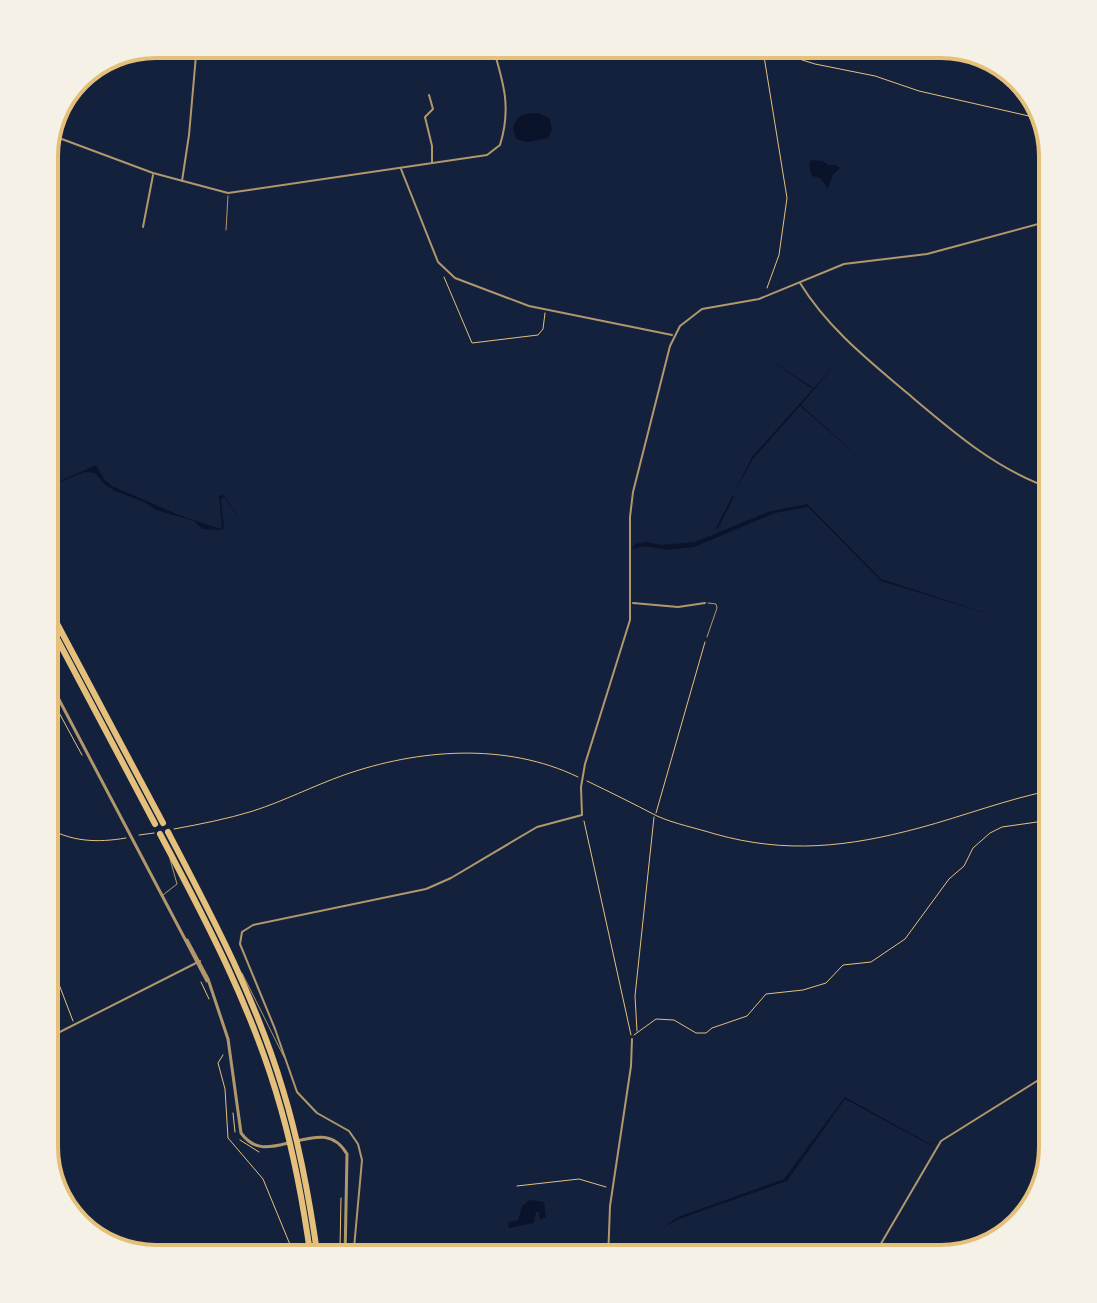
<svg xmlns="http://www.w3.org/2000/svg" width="1097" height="1303" font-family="Manrope,sans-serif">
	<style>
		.water { fill: #0b132b }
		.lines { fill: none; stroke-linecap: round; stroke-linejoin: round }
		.stream { stroke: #0b132b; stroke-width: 2 }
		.path { stroke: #e5c07b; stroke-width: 1 }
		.service { stroke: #b1986c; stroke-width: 1 }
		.minor { stroke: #b1986c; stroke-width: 2 }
		.tertiary { stroke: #b1986c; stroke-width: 3 }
		.motorway { stroke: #e5c07b; stroke-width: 6 }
		.rim { fill: none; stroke: #e5c07b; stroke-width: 4 }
	</style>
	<rect width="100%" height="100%" fill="#14213d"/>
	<g class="water">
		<path d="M539 113 550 119 552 130 548 138 527 142 516 139 513 128C516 114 526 113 539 113Z"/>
		<polygon points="811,160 823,161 828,165 836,165 840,168 833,175 828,188 820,178 812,176 809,165"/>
		<polygon points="764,356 814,388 837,363 801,405 862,460 800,406 753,459 734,493 752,457 813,389"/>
		<polygon points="96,465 104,479 112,486 179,515 220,529 222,526 219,496 224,495 242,523 224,497 221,499 224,528 221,530 202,529 194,521 156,510 144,502 115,491 105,485 95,473 85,472 46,487"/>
		<polygon points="807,504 881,579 1002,618 881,581 808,507 775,513 694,547 667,550 645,546 632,549 635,544 646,542 661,545 695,542 771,511"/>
		<polygon points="845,1097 930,1144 937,1141 930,1145 845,1099 787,1181 679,1219 662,1228 678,1217 784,1179"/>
		<polygon points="529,1200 544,1202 546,1217 540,1220 539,1212 536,1212 534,1223 509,1228 508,1222 518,1220 522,1206"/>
	</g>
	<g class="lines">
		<polyline class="stream" points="717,528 733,497"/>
		<g class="path">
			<polyline points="762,44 787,198 779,255 767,288"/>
			<polyline points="761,51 777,52 815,64 875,76 919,91 1042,119"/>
			<polyline points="444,277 472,343 538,335 543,329 545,313"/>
			<polyline points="44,685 82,755"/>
			<path d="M587 781C610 792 634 804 657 816 675 824 696 828 715 834 786 854 848 847 919 828 964 816 1007 799 1053 790"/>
			<polyline points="656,813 705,642"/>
			<polyline points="584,821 631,1035"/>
			<path d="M44 826C71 842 96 843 126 838"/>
			<path d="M174 829C201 824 227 819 253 811 284 801 313 786 344 775 418 749 506 742 578 777"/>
			<polyline points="139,835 154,833"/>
			<polyline points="44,955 47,953 73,1021"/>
			<polyline points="201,982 209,999"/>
			<polyline points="637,1031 635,996 654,817"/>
			<polyline points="634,1035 656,1019 674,1020 696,1033 706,1033 712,1028 747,1016 766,994 803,990 826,983 843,965 871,962 905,939 949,879 964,866 973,848 990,833 1002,827 1037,822 1053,808"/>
			<polyline points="223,1055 218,1063 225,1089 228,1138 263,1179 296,1259"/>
			<polyline points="233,1113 235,1132"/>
			<polyline points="240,1140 259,1152"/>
			<polyline points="517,1186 579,1179 606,1187"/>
			<polyline points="340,1248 341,1198"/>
		</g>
		<g class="service">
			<polyline points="226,230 228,196"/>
			<polyline points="707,637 717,608 716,604 708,603"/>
			<polyline points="163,895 177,884 170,859"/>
			<polyline points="242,973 284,1057"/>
		</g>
		<g class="minor">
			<polyline points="429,95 433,109 425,117 432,146 432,162"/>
			<path d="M51 135 153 173 228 193 487 155 500 145C512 107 503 81 492 44"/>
			<polyline points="401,169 438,262 455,278 529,306 672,335"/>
			<polyline points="182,181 189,135 197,44"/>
			<polyline points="143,227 153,175"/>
			<path d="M800 283C827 327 867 359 906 392 951 430 996 470 1053 489"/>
			<polyline points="633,603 678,607 705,603"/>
			<polyline points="44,1040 200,961"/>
			<polyline points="879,1247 888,1259"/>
			<polyline points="353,1259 362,1160 358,1144 349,1131 317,1113 297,1092 275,1029 240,944 242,932 253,925 426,889 451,878 537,827 582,815 581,787 585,764 630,620 630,517 633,492 670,346 680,326 702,309 759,299 844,264 927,254 1053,220"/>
			<polyline points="608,1259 610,1206 631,1066 632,1039"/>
			<polyline points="872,1259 941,1141 1053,1071"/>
		</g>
		<g class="tertiary">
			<polyline points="44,671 207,981"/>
			<path d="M187 940 208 979 228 1039 241 1133C254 1151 269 1148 288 1143"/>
			<path d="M296 1141C317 1136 334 1132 347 1154L345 1259"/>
		</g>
		<g class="motorway">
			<polyline points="44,599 163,823"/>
			<polyline points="44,614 155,824"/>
			<path d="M168 832C212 916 256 999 283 1090 300 1145 310 1202 318 1259"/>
			<path d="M160 834C207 922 254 1012 281 1109 295 1158 304 1209 311 1259"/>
		</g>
	</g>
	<path d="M0 0H1097V1303H0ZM156 58H941A98 98 0 0 1 1039 156V1147A98 98 0 0 1 941 1245H156A98 98 0 0 1 58 1147V156A98 98 0 0 1 156 58Z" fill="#f6f1e7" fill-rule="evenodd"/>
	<path class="rim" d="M156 58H941A98 98 0 0 1 1039 156V1147A98 98 0 0 1 941 1245H156A98 98 0 0 1 58 1147V156A98 98 0 0 1 156 58Z"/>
</svg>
